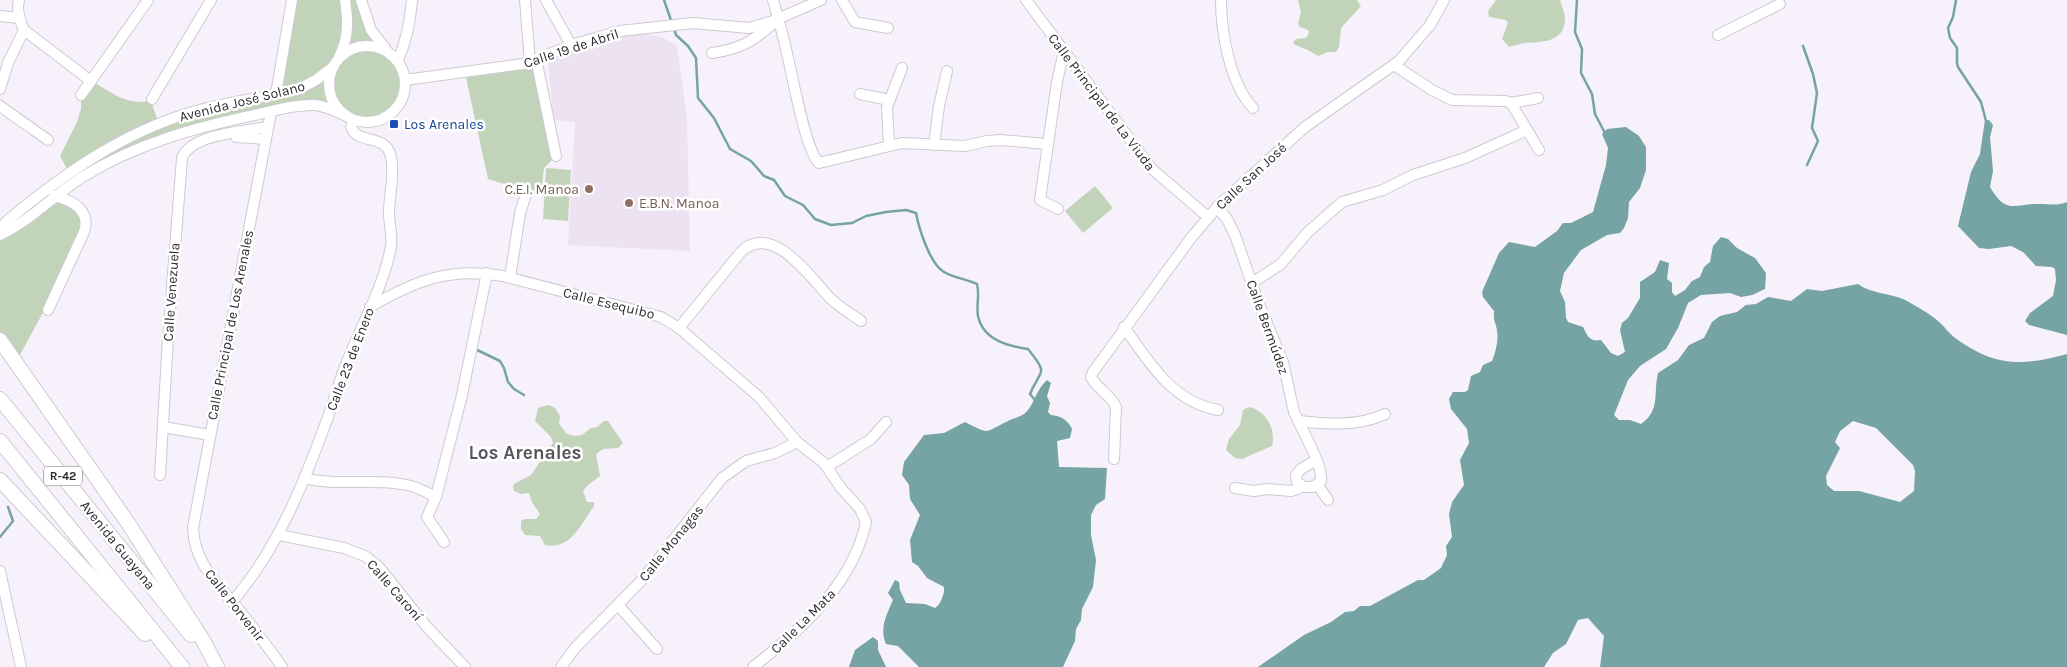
<svg xmlns="http://www.w3.org/2000/svg" width="2067" height="667" font-family="Karla,sans-serif">
	<style>
		.built { fill: #ece2f2 }
		.green { fill: #c1d4ba }
		.water { fill: #76a3a4; fill-rule: evenodd }
		.lines { fill: none; stroke-linecap: round; stroke-linejoin: round }
		.stream { stroke: #76a3a4; stroke-width: 2.5 }
		.minor-casing { stroke: #cec9d2; stroke-width: 12 }
		.major-casing { stroke: #cec9d2; stroke-width: 16 }
		.minor { stroke: #fff; stroke-width: 10 }
		.major { stroke: #fff; stroke-width: 14 }
		.transit-dot { fill: #1a4fb4; stroke: #fff; stroke-width: 2 }
		.education-dot { fill: #8d6e63; stroke: #fff; stroke-width: 2 }
		.labels { text-anchor: middle; stroke-width: 5; stroke-linejoin: round; paint-order: stroke }
		.shield { fill: #fff; stroke: #6c6b6d; stroke-width: 1 }
		.shield-label { font-size: 12px; font-weight: bold; fill: #2d2b2f }
		.street-label { font-size: 14px; fill: #2d2b2f; stroke: #fff }
		.transit-label { font-size: 14px; fill: #164399; stroke: #fff; text-anchor: start }
		.education-label { font-size: 14px; fill: #785e54; stroke: #fff; text-anchor: end }
		.district-label { font-size: 19px; font-weight: bold; fill: #5a555d; stroke: #fff }
	</style>
	<rect width="100%" height="100%" fill="#f6f1fa"/>
	<polygon class="built" points="637,32 662,37 677,46 687,119 690,251 568,245 575,122 553,120 548,56 595,41"/>
	<g class="green">
		<path d="M292 0H361L387 51 398 60 404 73V94L398 106 388 116 375 121H360L315 105 160 140 54 196 86 217 45 309 16 362 0 340V230L69 172 60 156 77 122 81 109V95L91 81C110 91 131 109 152 99V104L159 124 275 94Z"/>
		<polygon points="1298,0 1357,0 1361,6 1341,28 1339,47 1336,52 1328,52 1318,56 1308,50 1295,45 1293,42 1296,39 1306,38 1309,33 1308,30 1300,27 1298,24 1301,12"/>
		<path d="M1496 0H1560C1562 6 1565 14 1565 20 1564 43 1541 42 1524 43 1519 44 1514 46 1509 47L1502 39 1508 23 1506 20 1489 17 1488 11Z"/>
		<polygon points="536,60 556,156 544,168 541,195 488,179 465,73"/>
		<polygon points="546,168 571,170 568,221 543,219"/>
		<polygon points="1095,186 1113,208 1083,233 1065,211"/>
		<path d="M548 405 555 408 560 416 559 424 567 434 575 436 582 435 591 428 597 427 604 421H608L623 443 618 448 603 449 596 454 600 476 588 485 583 491 587 502H594V506C581 524 571 550 545 545L540 536 525 535 521 529V521L525 519H536L540 514 532 502 529 493 521 494 514 491 513 487 514 484 531 475 553 443 551 437 535 421 538 408Z"/>
		<path d="M1249 407C1267 411 1276 430 1272 446L1242 459 1235 458 1226 450 1229 439 1240 425 1243 410Z"/>
	</g>
	<g class="water">
		<path d="M1985 120H1989L1993 125 1990 137 1993 171 1990 187C2007 216 2015 203 2040 204 2051 204 2057 206 2067 202V335L2029 325 2025 321 2030 313 2053 296 2056 280 2055 269 2052 267 2036 266 2023 252 2011 246 1989 249 1979 248 1958 226 1971 172 1980 154Z"/>
		<path d="M1626 127 1639 136 1646 147V170L1640 188 1629 202 1628 218 1624 228 1620 233 1607 235 1581 250 1564 273 1560 291 1565 302 1566 318 1568 322 1583 327C1588 337 1590 342 1601 340L1611 353 1618 356 1625 352 1620 330 1622 323 1628 318 1640 298V282L1655 272 1660 260 1669 263 1667 279 1672 283V292L1675 296 1685 290 1692 281 1700 277 1704 267 1710 262 1713 246 1721 237 1728 239 1737 248 1755 258 1766 273 1765 289 1752 295 1741 297 1730 293 1701 295 1688 303 1678 328 1666 349 1640 366 1628 380 1614 415 1619 420H1630L1641 424C1661 410 1653 394 1658 373L1678 360 1689 345 1704 338 1712 322 1720 316 1737 312 1746 305 1756 304 1768 297 1791 301 1807 289 1822 291 1858 284C1871 294 1891 293 1905 300 1916 306 1929 313 1938 321 1945 327 1950 335 1958 340 1996 367 2023 366 2067 354V667H1600L1604 636 1588 618 1578 620 1566 644 1553 653 1544 667H1258L1304 635 1331 622 1345 612 1354 611 1360 606H1370L1418 580H1424L1441 568 1447 555 1446 546 1452 537 1449 514 1452 502 1464 485 1460 460 1469 443 1467 429 1451 409 1449 399 1453 392H1465L1468 390 1471 376 1480 372 1483 365 1492 361C1495 353 1499 340 1497 331 1496 322 1493 322 1494 311L1483 297 1482 292 1499 253 1509 242 1535 247 1557 231 1563 223H1571L1593 212 1606 165 1608 148 1602 134 1607 129ZM1853 421 1876 428 1913 465 1915 471 1914 491 1900 502 1859 491H1834L1827 485 1826 476 1840 448 1835 442 1840 431Z"/>
		<path d="M1047 380 1051 383 1047 396 1050 403 1048 412 1051 415C1061 416 1067 419 1072 429L1070 438 1057 441 1059 467 1107 468 1105 499 1096 505 1091 515V535L1096 560 1093 587 1082 609 1081 620 1076 629 1075 641 1063 667H919L898 646 886 644C879 628 887 614 893 600L888 593 895 580 899 582 900 590 906 603 925 604 935 608C940 605 945 594 944 587L927 578 918 566 912 562 910 540 920 515 910 499 909 485 902 475 904 462 924 435 944 433 965 422C991 435 983 433 1008 421 1015 417 1023 417 1028 410 1036 400 1035 392 1047 380Z"/>
		<polygon points="873,637 878,641 878,650 886,667 849,667 855,650"/>
	</g>
	<g class="lines">
		<g class="stream">
			<polyline points="664,0 672,23"/>
			<polyline points="1577,0 1575,32 1582,49 1581,73 1592,94 1595,114 1605,133"/>
			<polyline points="1956,0 1953,17 1948,28 1950,38 1957,48 1957,63 1958,67 1981,102 1986,121"/>
			<path d="M674 28 676 35 688 46 696 58 698 98 714 118 730 149 751 161 764 176 774 180 785 196 803 205 815 219 831 225 852 223 866 216 886 212 906 210 916 213C919 229 930 264 944 272 954 278 967 279 977 284 980 295 976 306 978 316 983 340 1008 346 1028 349 1049 375 1041 368 1030 394L1035 400"/>
			<polyline points="1803,46 1813,74 1817,93 1812,128 1818,141 1807,165"/>
			<polyline points="475,349 500,361 504,368 508,382 514,389 524,395"/>
			<polyline points="0,537 13,521 8,507"/>
		</g>
		<defs>
			<g id="minor">
				<path d="M19 0C16 10 20 21 24 30L91 81"/>
				<polyline points="361,0 371,30 385,48"/>
				<polyline points="525,0 530,62"/>
				<polyline points="546,0 571,45"/>
				<path d="M773 0C777 15 782 30 785 45 791 67 805 151 819 163L902 143 965 146 987 141 1001 140 1047 144"/>
				<polyline points="842,0 855,22 888,28"/>
				<polyline points="1026,0 1152,169 1208,217"/>
				<path d="M1221 0C1221 32 1230 84 1253 108"/>
				<polyline points="0,16 19,18"/>
				<polyline points="1718,35 1780,4"/>
				<circle cx="367" cy="84" r="38"/>
				<path d="M712 53C740 49 752 42 774 23"/>
				<path d="M339 57C349 38 348 20 345 0"/>
				<polyline points="536,59 556,156"/>
				<path d="M398 60C407 40 410 22 412 0"/>
				<polyline points="1394,65 1432,90 1452,100 1505,101 1511,103 1539,150"/>
				<polyline points="405,80 523,64 578,43 620,31 693,23 749,28 773,21 821,0"/>
				<polyline points="0,89 8,63 24,30"/>
				<polyline points="276,94 292,0"/>
				<polyline points="860,94 889,100"/>
				<polyline points="81,95 148,0"/>
				<polyline points="152,99 211,0"/>
				<polyline points="1511,103 1538,98"/>
				<polyline points="0,106 48,140"/>
				<path d="M271 112 193 528C194 563 219 586 240 611 254 629 269 648 282 667"/>
				<polyline points="236,137 266,139"/>
				<polyline points="889,145 887,107 902,68"/>
				<polyline points="934,145 939,106 947,71"/>
				<path d="M1217 207 1227 219 1235 235 1259 304 1283 362 1294 412 1311 447C1316 457 1322 470 1321 481L1313 487H1304L1297 482 1296 475 1301 469 1316 460"/>
				<polyline points="1058,209 1040,200 1057,82 1064,51"/>
				<path d="M0 230 7 221C62 175 122 133 192 112 229 101 267 98 303 87L316 80 333 67"/>
				<path d="M0 235C30 221 55 194 84 176 138 143 197 127 259 114 277 110 296 104 315 105 327 106 337 112 347 116"/>
				<polyline points="510,278 520,213 527,191"/>
				<polyline points="1252,283 1281,264 1307,233 1342,202 1383,190 1413,175 1465,158 1527,130"/>
				<path d="M370 307C416 280 450 267 503 276L661 317 679 328 759 397 797 442 824 463 841 488 860 509 866 522C853 584 802 629 753 667"/>
				<path d="M48 310 84 232C91 211 73 200 54 196"/>
				<path d="M1124 327C1149 362 1172 402 1218 410"/>
				<path d="M679 328 740 253C771 220 810 277 830 298 839 307 851 314 861 321"/>
				<path d="M1298 421C1327 424 1357 427 1385 414"/>
				<polyline points="163,427 210,435"/>
				<path d="M1114 459 1116 407C1111 395 1097 389 1091 377L1093 372 1191 238 1220 204 1305 127 1399 61 1430 25 1444 0"/>
				<polyline points="827,467 871,439 886,422"/>
				<path d="M160 475 168 338 182 158C191 134 245 131 268 127"/>
				<path d="M304 478C339 487 376 477 411 486 419 488 428 493 436 497"/>
				<polyline points="1317,484 1328,500"/>
				<polyline points="1235,488 1254,491 1267,489 1291,491 1298,489 1300,485"/>
				<polyline points="279,535 344,548 365,556 379,567 426,626 465,667"/>
				<polyline points="444,542 427,517 436,497 462,395 487,273"/>
				<polyline points="0,571 21,667"/>
				<path d="M232 602C276 551 302 488 325 425 333 405 338 384 346 364 361 326 383 288 391 247 393 235 389 225 389 213 389 194 395 176 391 157 386 132 358 146 351 127L354 120"/>
				<polyline points="618,605 657,649"/>
				<polyline points="561,667 575,648 642,580 722,478 746,461 775,453 797,442"/>
			</g>
			<g id="major">
				<polyline points="0,340 128,523 204,642 217,667"/>
				<polyline points="0,399 191,635"/>
				<polyline points="0,441 182,667"/>
				<polyline points="0,480 145,634"/>
			</g>
		</defs>
		<use href="#minor" class="minor-casing"/>
		<use href="#major" class="major-casing"/>
		<use href="#minor" class="minor"/>
		<use href="#major" class="major"/>
	</g>
	<rect class="transit-dot" x="389" y="119" width="10" height="10" rx="2.5"/>
	<g class="education-dot">
		<circle cx="589" cy="189" r="5"/>
		<circle cx="629" cy="203" r="5"/>
	</g>
	<g class="labels">
		<rect class="shield" x="44" y="466.5" width="38" height="19" rx="4"/>
		<g class="shield-label">
			<text x="63" y="480">R-42</text>
		</g>
		<g class="street-label">
			<text transform="translate(571 48) rotate(-18)" y="5">Calle 19 de Abril</text>
			<text transform="translate(242 101) rotate(-14)" y="5">Avenida José Solano</text>
			<text transform="translate(1102 102) rotate(53)" y="5">Calle Principal de La Viuda</text>
			<text transform="translate(1251 176) rotate(-43)" y="5">Calle San José</text>
			<text transform="translate(171 292) rotate(-86)" y="5">Calle Venezuela</text>
			<text transform="translate(609 303) rotate(14)" y="5">Calle Esequibo</text>
			<text transform="translate(230 325) rotate(-79)" y="5">Calle Principal de Los Arenales</text>
			<text transform="translate(1268 327) rotate(70)" y="5">Calle Bermúdez</text>
			<text transform="translate(350 359) rotate(-69)" y="5">Calle 23 de Enero</text>
			<text transform="translate(671 543) rotate(-51)" y="5">Calle Monagas</text>
			<text transform="translate(118 545) rotate(51)" y="5">Avenida Guayana</text>
			<text transform="translate(395 590) rotate(49)" y="5">Calle Caroní</text>
			<text transform="translate(235 605) rotate(52)" y="5">Calle Porvenir</text>
			<text transform="translate(803 621) rotate(-45)" y="5">Calle La Mata</text>
		</g>
		<g class="transit-label">
			<text x="404" y="129">Los Arenales</text>
		</g>
		<g class="education-label">
			<text x="579" y="194">C.E.I. Manoa</text>
			<text x="639" y="208" text-anchor="start">E.B.N. Manoa</text>
		</g>
		<g class="district-label">
			<text x="525" y="459">Los Arenales</text>
		</g>
	</g>
</svg>
